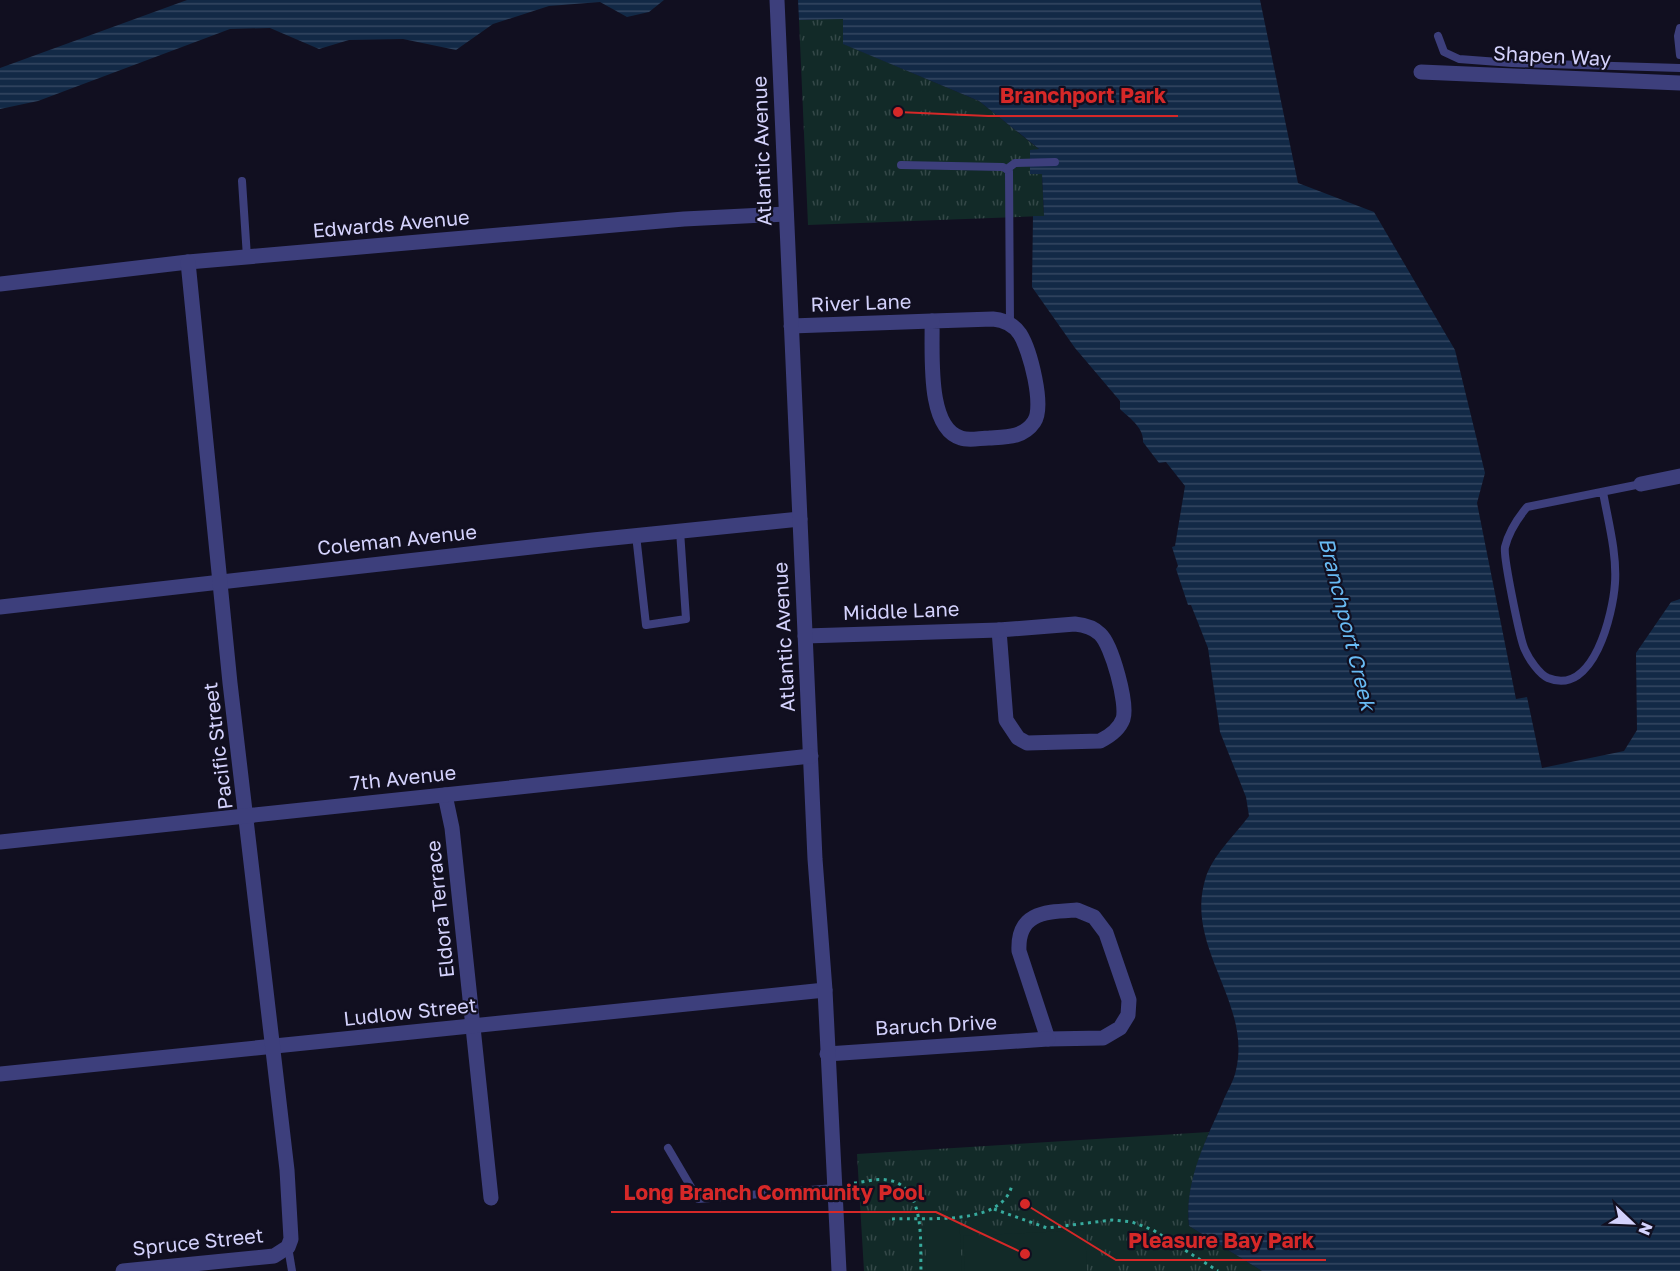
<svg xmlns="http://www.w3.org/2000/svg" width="1680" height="1271" font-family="'Golos Text',sans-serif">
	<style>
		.park { fill: url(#park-tufts) }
		.pitch { fill: #122a28 }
		.water { fill: url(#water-rules) }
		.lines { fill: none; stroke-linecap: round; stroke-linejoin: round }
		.path { stroke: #37aa9d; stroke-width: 3; stroke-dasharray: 3 4.5; stroke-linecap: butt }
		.service { stroke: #3d3f7c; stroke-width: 8 }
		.minor { stroke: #3d3f7c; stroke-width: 15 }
		.tertiary { stroke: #3d3f7c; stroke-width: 15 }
		.labels { text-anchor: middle; stroke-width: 4.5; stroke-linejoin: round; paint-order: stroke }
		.street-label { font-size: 20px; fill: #d4d2fc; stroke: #110f20 }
		.water-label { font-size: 21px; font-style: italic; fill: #68baf3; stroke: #110f20 }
		.leader { fill: none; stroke: #d62828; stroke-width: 2 }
		.callout-dot { fill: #d62828; stroke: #110f20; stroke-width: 2 }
		.callout-label { font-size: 21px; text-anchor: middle; font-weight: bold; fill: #d62828; stroke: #110f20; stroke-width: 4.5; stroke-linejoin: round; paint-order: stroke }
	</style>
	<defs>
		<pattern id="park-tufts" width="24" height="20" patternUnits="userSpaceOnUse" patternTransform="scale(1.5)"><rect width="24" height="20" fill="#122a28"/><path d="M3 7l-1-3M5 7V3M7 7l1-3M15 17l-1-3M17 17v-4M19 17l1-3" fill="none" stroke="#344848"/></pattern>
		<pattern id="water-rules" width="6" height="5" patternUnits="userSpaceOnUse" patternTransform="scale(1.5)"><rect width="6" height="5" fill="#122946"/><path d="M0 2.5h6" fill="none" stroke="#344762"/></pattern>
	</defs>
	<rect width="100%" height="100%" fill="#110f20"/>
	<g class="park">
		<polygon points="843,18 844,44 979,101 1040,150 1030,150 1030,173 1042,174 1044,216 808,225 799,20"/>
		<path d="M1209 1132C1198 1161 1185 1194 1189 1226L1262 1271H864L857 1154Z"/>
	</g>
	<g class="pitch">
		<polygon points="959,1216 962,1271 927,1271 924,1217"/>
		<polygon points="1085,1230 1087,1271 965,1271 963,1236"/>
	</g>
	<g class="water">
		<polygon points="187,0 664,0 649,12 627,17 600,2 549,6 493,24 456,50 403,39 349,40 319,49 270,28 230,29 38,101 0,109 0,68"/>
		<path d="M798 0H1260L1298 183 1374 212 1455 350 1485 473 1477 503 1516 699 1527 697 1542 768 1624 751 1637 730 1636 653 1671 602 1680 599V1271H1262L1189 1226C1184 1184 1205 1141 1222 1104 1226 1093 1234 1081 1236 1070 1252 1003 1185 948 1205 880 1211 857 1235 835 1249 816L1246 797 1220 732 1208 648 1191 605H1188L1176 569 1178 566 1172 547 1175 546 1185 486 1166 462 1159 463 1143 442C1144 427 1129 418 1120 409V401L1075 348 1032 287 1033 216H1044L1042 174H1030V150L1039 149 979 101 843 44V19L799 20Z"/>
	</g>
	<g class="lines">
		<g class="path">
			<path d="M854 1183C865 1182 876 1178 887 1180 926 1185 920 1242 921 1271"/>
			<polyline points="994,1209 1047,1228 1112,1220 1132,1222 1153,1230 1218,1271"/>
			<path d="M892 1219C926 1217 1002 1227 1012 1185"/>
		</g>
		<g class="service">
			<polyline points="1680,28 1678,36 1680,55"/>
			<polyline points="1438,36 1444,52 1459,59 1512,63 1680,68"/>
			<polyline points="901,165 1003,167 1009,171 1010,324"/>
			<polyline points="1007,169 1015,163 1055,162"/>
			<polyline points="242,181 247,257"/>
			<path d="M1603 492C1608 521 1617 553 1615 583 1613 613 1594 697 1548 678 1539 674 1529 659 1525 650 1520 640 1503 556 1505 547 1509 531 1517 519 1527 507L1641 484"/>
			<polyline points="636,535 646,625 686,619 680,531"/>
			<polyline points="668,1148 698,1199 835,1188"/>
			<polyline points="288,1247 292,1271"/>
		</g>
		<g class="minor">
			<polyline points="1421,72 1680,83"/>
			<polyline points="0,284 188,262 684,219 786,214"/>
			<path d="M993 319C1004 320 1014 325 1020 334 1030 350 1045 407 1034 422 1023 438 1006 437 989 438 980 438 969 441 961 438 926 428 933 352 932 321Z"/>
			<polyline points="791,326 932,321"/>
			<polyline points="1641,484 1680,476"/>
			<polyline points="0,607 593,540 800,519"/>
			<path d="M1075 624C1085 625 1093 627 1100 634 1112 645 1128 704 1123 719 1119 730 1110 736 1100 741L1027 743 1018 738 1006 720 999 630Z"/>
			<polyline points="805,636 999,630"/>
			<polyline points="445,795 452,828 491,1198"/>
			<path d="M1077 910 1094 917 1106 933 1129 1000 1128 1015 1120 1028 1103 1038 1048 1039 1019 951C1017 911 1047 912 1077 910Z"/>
			<polyline points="827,1054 1048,1039"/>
			<polyline points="0,1074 825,990"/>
			<polyline points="123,1271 274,1256 288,1247 291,1239 287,1170 230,683 188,262"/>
		</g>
		<g class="tertiary">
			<polyline points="777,0 815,859 825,990 839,1271"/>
			<polyline points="0,842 811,756"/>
		</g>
	</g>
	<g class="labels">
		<g class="street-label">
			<text transform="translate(1552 56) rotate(3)" y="7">Shapen Way</text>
			<text transform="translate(762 151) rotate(-92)" y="7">Atlantic Avenue</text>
			<text transform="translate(391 224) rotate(-5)" y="7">Edwards Avenue</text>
			<text transform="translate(861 303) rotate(-2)" y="7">River Lane</text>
			<text transform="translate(397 540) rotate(-6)" y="7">Coleman Avenue</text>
			<text transform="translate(901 611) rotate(-2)" y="7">Middle Lane</text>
			<text transform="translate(784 637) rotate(-93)" y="7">Atlantic Avenue</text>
			<text transform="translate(218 746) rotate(-97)" y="7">Pacific Street</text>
			<text transform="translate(403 778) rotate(-6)" y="7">7th Avenue</text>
			<text transform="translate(440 909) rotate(-96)" y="7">Eldora Terrace</text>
			<text transform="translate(410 1012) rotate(-6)" y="7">Ludlow Street</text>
			<text transform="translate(936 1025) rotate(-3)" y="7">Baruch Drive</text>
			<text transform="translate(198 1242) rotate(-6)" y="7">Spruce Street</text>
		</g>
		<g class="water-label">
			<text transform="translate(1347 624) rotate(76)" y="7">Branchport Creek</text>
		</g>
	</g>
	<path class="leader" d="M898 112L988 116H1178M1025 1254L936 1212H611M1025 1204L1116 1260H1326"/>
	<g class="callout-dot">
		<circle cx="898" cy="112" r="6"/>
		<circle cx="1025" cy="1254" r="6"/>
		<circle cx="1025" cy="1204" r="6"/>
	</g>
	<g class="callout-label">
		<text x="1083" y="103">Branchport Park</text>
		<text x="774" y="1200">Long Branch Community Pool</text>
		<text x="1221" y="1248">Pleasure Bay Park</text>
	</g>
	<g transform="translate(1632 1223) rotate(113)" stroke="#110f20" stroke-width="4.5" paint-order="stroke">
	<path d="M0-4.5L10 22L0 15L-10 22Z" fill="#d4d2fc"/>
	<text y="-9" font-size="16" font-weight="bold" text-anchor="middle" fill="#d4d2fc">N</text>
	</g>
</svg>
